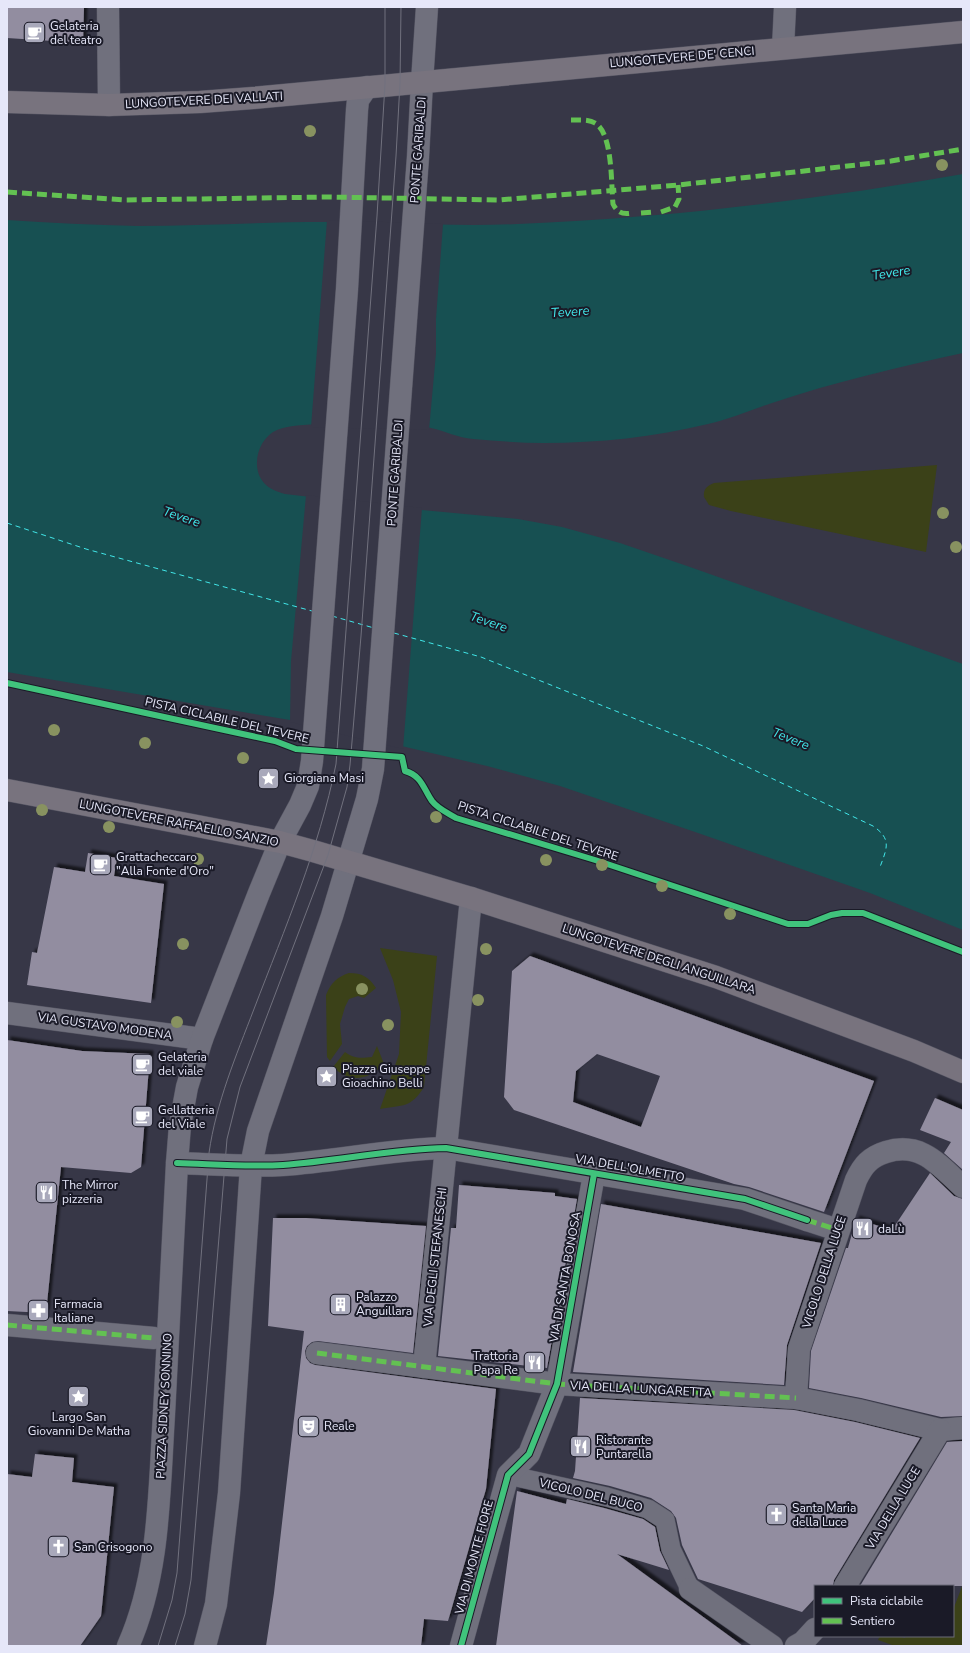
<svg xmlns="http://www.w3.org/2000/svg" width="970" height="1653" font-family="'Nunito Sans',sans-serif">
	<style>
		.green { fill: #3b4118 }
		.water { fill: #175052 }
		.pier { fill: #373747 }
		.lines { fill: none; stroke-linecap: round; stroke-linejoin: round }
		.ferry { stroke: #41e7e9; stroke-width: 1; stroke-dasharray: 5 4; stroke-linecap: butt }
		.building { fill: #928da0; fill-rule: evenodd; filter: url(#shadow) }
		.service-casing { stroke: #545462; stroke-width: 20 }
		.pedestrian-casing { stroke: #545462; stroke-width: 23 }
		.minor-casing { stroke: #545462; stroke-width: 23 }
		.tertiary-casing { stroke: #545462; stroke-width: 23 }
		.secondary-casing { stroke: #545462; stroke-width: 23 }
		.primary-casing { stroke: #545462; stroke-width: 23 }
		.service { stroke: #70707d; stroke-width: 19 }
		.pedestrian { stroke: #70707d; stroke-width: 22 }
		.minor { stroke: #70707d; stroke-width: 22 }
		.tertiary { stroke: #70707d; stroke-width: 22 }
		.secondary { stroke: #70707d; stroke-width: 22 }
		.primary { stroke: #78737e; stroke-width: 22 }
		.tram { stroke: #71717e; stroke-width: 1 }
		.quiet { stroke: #63c152; stroke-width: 5; stroke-dasharray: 10 5; stroke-linecap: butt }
		.cycleway-casing { stroke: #1a1a27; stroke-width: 8 }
		.cycleway { stroke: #40c37c; stroke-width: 6 }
		.tree { fill: #889260 }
		.labels { text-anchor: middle; stroke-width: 4; stroke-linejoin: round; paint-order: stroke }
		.poi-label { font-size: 12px; fill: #e6e7f9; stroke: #1a1a27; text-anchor: start }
		.street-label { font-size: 12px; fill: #e6e7f9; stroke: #1a1a27 }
		.water-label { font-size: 13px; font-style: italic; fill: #41e7e9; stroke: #1a1a27 }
	</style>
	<defs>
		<filter id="shadow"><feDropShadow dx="3.5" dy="-3.5" stdDeviation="1" flood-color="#0009"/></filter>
	</defs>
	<rect width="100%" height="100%" fill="#373747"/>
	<g class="green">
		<path d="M937 465 926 552 731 511 709 505 704 497C703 489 707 486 714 483Z"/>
		<path d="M380 948 437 956 424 1087C411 1108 403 1105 380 1109L399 1054 401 1012 393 980Z"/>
		<path d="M349 973C362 973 369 977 376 988L364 998 358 996 349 999 345 1007 340 1024 342 1044 330 1061 327 1057 326 995C331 983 337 977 349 973Z"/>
		<path d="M377 1046 384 1064C368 1080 351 1084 333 1067L345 1052C354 1059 361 1058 372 1057Z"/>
		<polygon points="963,1584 963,1646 895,1646 878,1640 880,1636 898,1636 905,1638 906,1636 953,1636 953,1610"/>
	</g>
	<path class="water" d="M963 174V353C899 367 834 382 772 403 750 410 730 419 708 424 654 437 599 443 544 443 520 443 496 441 473 439 458 438 445 431 431 428 417 425 401 427 387 427 360 426 301 420 277 430 258 438 250 467 264 483 269 489 278 492 285 494L422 510 518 519 562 527 620 543 690 567 963 664V930L870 893 698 833 560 786 487 766 290 720 7 672V220C50 223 94 225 137 226 200 226 262 222 325 222 389 222 453 227 518 224 667 218 816 200 963 174Z"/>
	<g class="pier">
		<polygon points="327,220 443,224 436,319 436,353 429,430 311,427"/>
		<polygon points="306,495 422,508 403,749 290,722 291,661"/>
	</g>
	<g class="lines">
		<g class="ferry">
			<polyline points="7,523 86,549 312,611"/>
			<polyline points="332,616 374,628"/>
			<path d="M394 633 481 657 703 746 873 826C892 839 887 848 880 867"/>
		</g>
	</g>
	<g class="building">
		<polygon points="7,7 84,7 83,43 7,38"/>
		<polygon points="88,853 117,858 114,876 164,884 151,1003 27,985 32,952 37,953 54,867 85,872"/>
		<path d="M530 956 874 1081 824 1212 749 1187 734 1184 514 1110 504 1097 512 971ZM597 1054 660 1076 641 1127 573 1102 576 1071Z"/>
		<polygon points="7,1040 82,1051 150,1054 141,1167 131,1173 61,1167 46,1313 7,1311"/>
		<polygon points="935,1098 963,1110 963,1170 944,1153 951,1142 920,1130"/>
		<polygon points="930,1173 954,1196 963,1199 963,1416 941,1417 861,1398 809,1388 811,1351 846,1248 848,1248 856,1219 892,1230"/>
		<polygon points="459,1185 555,1193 555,1196 577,1199 547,1368 438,1356 451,1228 456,1228"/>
		<polygon points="601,1204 821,1243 787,1345 784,1385 573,1372"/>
		<polygon points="273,1218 306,1218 426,1226 413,1353 318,1341 312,1342 307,1346 305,1351 306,1358 310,1363 315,1365 496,1389 486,1489 448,1621 424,1619 421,1646 266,1646 274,1593 304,1331 268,1326"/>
		<polygon points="580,1398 794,1410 855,1422 920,1438 834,1580 833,1586 815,1586 815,1598 802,1612 698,1579 682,1545 676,1518 671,1511 651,1498 610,1486 573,1478 575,1471"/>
		<polygon points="963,1441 963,1586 860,1586 947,1442"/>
		<polygon points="35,1454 74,1458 72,1482 114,1487 101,1616 80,1646 7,1646 7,1474 32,1477"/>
		<polygon points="517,1491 566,1504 567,1499 604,1508 643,1519 655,1527 660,1551 669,1570 617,1554 743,1646 496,1646"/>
	</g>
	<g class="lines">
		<defs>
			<polyline id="service" points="508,1475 607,1497 648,1509 665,1520 671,1549 690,1589"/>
			<g id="pedestrian">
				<polyline points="807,1220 838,1230"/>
				<polyline points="7,1325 154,1338"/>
				<polyline points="317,1353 557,1384 796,1398"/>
			</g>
			<g id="minor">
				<polyline points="108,7 109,105"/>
				<polyline points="783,48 785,7"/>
				<polyline points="7,1013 202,1039"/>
				<path d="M177 1163C212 1164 248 1167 283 1165 338 1161 392 1149 446 1148L745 1199 807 1220"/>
				<path d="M963 1187C939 1165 921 1141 886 1152 870 1157 863 1165 856 1180L799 1349 796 1398 858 1410 940 1430 963 1428"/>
				<polyline points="424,1367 471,898"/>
				<polyline points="845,1586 940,1430"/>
				<polyline points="690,1589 772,1646"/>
				<polyline points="461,1646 508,1475 529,1454 557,1384 594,1174"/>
				<polyline points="796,1646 803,1642 815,1629"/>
			</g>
			<polyline id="tertiary" points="422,82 427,7"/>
			<g id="secondary">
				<path d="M128 1646C160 1574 159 1492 164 1414 168 1330 173 1247 177 1163L180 1125 187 1087 202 1039 259 893 280 842 300 805 308 786 312 761 347 289 357 110 358 100 367 87"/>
				<polyline points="205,1646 216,1604 229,1493 251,1166 258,1131 332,916 367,799 373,769 418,157 422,82"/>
			</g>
			<g id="primary">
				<polyline points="7,102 109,105 200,102 253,98 963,32"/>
				<polyline points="7,790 192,825 280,842 313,851 471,898 716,977 914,1051 963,1072"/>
			</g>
		</defs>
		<use href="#service" class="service-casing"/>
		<use href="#pedestrian" class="pedestrian-casing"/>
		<use href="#minor" class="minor-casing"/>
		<use href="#tertiary" class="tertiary-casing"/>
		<use href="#secondary" class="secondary-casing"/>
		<use href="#primary" class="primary-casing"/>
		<use href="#service" class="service"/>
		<use href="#pedestrian" class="pedestrian"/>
		<use href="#minor" class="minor"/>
		<use href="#tertiary" class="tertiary"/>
		<use href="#secondary" class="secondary"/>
		<use href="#primary" class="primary"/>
		<g class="tram">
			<path d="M158 1646 172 1600 177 1573 209 1153C216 1103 236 1056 254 1009 285 928 319 849 336 764L377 216 385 84V7"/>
			<polyline points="175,1646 185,1614 191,1580 227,1139 240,1087 328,855 347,787 350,765 361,636 396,156 400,83 401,7"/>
		</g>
		<g class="quiet">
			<path d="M571 120C578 120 589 119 595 123 613 133 611 185 613 204 617 212 622 215 632 213"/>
			<polyline points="7,192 126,200 329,197 499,200 678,185 813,170 891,161 963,149"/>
			<polyline points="661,212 675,207 679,199 678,185"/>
			<polyline points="641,213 653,212"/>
			<polyline points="807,1220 838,1230"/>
			<polyline points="7,1325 154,1338"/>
			<polyline points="317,1353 557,1384 796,1398"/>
		</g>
		<defs>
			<g id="cycleway">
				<path d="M7 683 275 741 296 749 402 757 405 771C422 776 423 788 432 801 438 809 448 813 456 818L595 860 788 924H808L831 915 842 913H863L963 952"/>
				<path d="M177 1163C212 1164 248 1167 283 1165 338 1161 392 1149 446 1148L745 1199 807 1220"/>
				<polyline points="461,1646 508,1475 529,1454 557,1384 594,1174"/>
			</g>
		</defs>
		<use href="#cycleway" class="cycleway-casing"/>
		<use href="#cycleway" class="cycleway"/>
	</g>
	<g class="tree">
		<circle cx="310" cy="131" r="6"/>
		<circle cx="942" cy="165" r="6"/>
		<circle cx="943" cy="513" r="6"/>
		<circle cx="956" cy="547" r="6"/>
		<circle cx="54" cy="730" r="6"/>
		<circle cx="145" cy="743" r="6"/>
		<circle cx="243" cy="758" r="6"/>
		<circle cx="42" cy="810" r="6"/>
		<circle cx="436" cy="817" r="6"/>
		<circle cx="109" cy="827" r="6"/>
		<circle cx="198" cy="859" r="6"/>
		<circle cx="546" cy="860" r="6"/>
		<circle cx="602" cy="865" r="6"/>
		<circle cx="662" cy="886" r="6"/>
		<circle cx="730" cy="914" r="6"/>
		<circle cx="183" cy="944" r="6"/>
		<circle cx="486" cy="949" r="6"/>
		<circle cx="362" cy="989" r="6"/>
		<circle cx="478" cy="1000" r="6"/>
		<circle cx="177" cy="1022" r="6"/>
		<circle cx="388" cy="1025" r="6"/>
	</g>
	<defs>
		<symbol id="cafe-square" viewBox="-11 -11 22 22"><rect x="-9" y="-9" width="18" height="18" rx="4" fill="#a9a9bb" stroke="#1a1a27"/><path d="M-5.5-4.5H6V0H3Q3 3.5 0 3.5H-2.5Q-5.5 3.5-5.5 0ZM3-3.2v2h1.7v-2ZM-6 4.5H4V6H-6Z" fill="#fff"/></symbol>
		<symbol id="sight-square" viewBox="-11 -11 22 22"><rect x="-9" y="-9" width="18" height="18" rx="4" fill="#a9a9bb" stroke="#1a1a27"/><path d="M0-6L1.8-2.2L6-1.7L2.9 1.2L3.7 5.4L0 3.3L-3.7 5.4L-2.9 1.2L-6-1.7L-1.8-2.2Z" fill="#fff"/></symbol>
		<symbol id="restaurant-square" viewBox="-11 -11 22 22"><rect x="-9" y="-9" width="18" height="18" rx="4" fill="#a9a9bb" stroke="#1a1a27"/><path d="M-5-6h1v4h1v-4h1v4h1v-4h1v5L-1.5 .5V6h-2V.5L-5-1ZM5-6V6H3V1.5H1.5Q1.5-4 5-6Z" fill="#fff"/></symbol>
		<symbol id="building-square" viewBox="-11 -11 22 22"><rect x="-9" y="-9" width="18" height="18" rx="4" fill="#a9a9bb" stroke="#1a1a27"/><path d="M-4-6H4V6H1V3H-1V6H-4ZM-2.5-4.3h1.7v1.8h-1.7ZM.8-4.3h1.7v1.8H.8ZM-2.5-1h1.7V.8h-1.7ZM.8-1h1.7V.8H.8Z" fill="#fff"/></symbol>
		<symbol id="pharmacy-square" viewBox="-11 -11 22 22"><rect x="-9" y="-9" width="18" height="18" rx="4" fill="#a9a9bb" stroke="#1a1a27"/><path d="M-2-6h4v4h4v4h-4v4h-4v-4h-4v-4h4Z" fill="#fff"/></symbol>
		<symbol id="theatre-square" viewBox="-11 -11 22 22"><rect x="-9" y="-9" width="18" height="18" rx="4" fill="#a9a9bb" stroke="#1a1a27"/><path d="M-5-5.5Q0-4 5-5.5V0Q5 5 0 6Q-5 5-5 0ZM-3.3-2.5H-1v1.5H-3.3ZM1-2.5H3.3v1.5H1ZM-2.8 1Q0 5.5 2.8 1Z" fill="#fff"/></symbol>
		<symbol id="church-square" viewBox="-11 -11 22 22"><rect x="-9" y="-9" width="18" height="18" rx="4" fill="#a9a9bb" stroke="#1a1a27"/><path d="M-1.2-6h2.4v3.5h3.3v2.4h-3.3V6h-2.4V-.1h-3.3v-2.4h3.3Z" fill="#fff"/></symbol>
	</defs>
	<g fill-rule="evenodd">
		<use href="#cafe-square" x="22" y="20" width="25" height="25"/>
		<use href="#sight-square" x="256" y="766" width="25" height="25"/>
		<use href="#cafe-square" x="88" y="852" width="25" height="25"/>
		<use href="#cafe-square" x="130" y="1052" width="25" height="25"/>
		<use href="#sight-square" x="314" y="1064" width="25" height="25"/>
		<use href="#cafe-square" x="130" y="1104" width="25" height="25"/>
		<use href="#restaurant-square" x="34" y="1180" width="25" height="25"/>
		<use href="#restaurant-square" x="850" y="1216" width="25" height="25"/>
		<use href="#building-square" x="328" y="1292" width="25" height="25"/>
		<use href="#pharmacy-square" x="26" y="1298" width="25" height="25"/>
		<use href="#restaurant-square" x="522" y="1350" width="25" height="25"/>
		<use href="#sight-square" x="66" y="1384" width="25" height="25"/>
		<use href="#theatre-square" x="296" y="1414" width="25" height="25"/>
		<use href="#restaurant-square" x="568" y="1434" width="25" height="25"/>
		<use href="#church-square" x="764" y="1502" width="25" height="25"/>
		<use href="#church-square" x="46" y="1534" width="25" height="25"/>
	</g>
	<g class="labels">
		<g class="poi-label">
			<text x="50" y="30">Gelateria<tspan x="50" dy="14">del teatro</tspan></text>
			<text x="284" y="782">Giorgiana Masi</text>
			<text x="116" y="861">Grattacheccaro<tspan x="116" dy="14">"Alla Fonte d'Oro"</tspan></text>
			<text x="158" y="1061">Gelateria<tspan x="158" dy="14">del viale</tspan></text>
			<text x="342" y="1073">Piazza Giuseppe<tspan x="342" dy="14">Gioachino Belli</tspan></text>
			<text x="158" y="1114">Gellatteria<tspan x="158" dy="14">del Viale</tspan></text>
			<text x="62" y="1189">The Mirror<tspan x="62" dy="14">pizzeria</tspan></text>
			<text x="878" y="1233">daLù</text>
			<text x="356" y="1301">Palazzo<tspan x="356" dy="14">Anguillara</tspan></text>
			<text x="54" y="1308">Farmacia<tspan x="54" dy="14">Italiane</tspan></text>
			<text x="518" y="1360" text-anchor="end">Trattoria<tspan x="518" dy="14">Papa Re</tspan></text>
			<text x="79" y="1421" text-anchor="middle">Largo San<tspan x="79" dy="14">Giovanni De Matha</tspan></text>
			<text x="324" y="1430">Reale</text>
			<text x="596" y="1444">Ristorante<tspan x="596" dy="14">Puntarella</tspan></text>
			<text x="792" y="1512">Santa Maria<tspan x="792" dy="14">della Luce</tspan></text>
			<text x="74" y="1551">San Crisogono</text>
		</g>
		<g class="street-label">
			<text transform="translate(682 57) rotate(-5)" y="4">LUNGOTEVERE DE' CENCI</text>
			<text transform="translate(204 100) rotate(-3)" y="4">LUNGOTEVERE DEI VALLATI</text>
			<text transform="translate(418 150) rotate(-86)" y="4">PONTE GARIBALDI</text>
			<text transform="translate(395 473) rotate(-86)" y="4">PONTE GARIBALDI</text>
			<text transform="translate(227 720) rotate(13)" y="4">PISTA CICLABILE DEL TEVERE</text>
			<text transform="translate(179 823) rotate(11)" y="4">LUNGOTEVERE RAFFAELLO SANZIO</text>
			<text transform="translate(538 831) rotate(18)" y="4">PISTA CICLABILE DEL TEVERE</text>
			<text transform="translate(659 959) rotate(18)" y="4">LUNGOTEVERE DEGLI ANGUILLARA</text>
			<text transform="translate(105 1026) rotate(8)" y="4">VIA GUSTAVO MODENA</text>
			<text transform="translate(630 1168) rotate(10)" y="4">VIA DELL'OLMETTO</text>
			<text transform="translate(435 1257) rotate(-84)" y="4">VIA DEGLI STEFANESCHI</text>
			<text transform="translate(824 1272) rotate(-72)" y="4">VICOLO DELLA LUCE</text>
			<text transform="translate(565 1277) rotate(-80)" y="4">VIA DI SANTA BONOSA</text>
			<text transform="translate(641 1389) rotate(3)" y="4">VIA DELLA LUNGARETTA</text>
			<text transform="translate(164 1406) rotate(-87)" y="4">PIAZZA SIDNEY SONNINO</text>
			<text transform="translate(591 1495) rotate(14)" y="4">VICOLO DEL BUCO</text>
			<text transform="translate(893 1508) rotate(-59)" y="4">VIA DELLA LUCE</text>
			<text transform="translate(474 1557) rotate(-75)" y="4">VIA DI MONTE FIORE</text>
		</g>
		<g class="water-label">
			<text transform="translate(891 272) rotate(-9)" y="5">Tevere</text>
			<text transform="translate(570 311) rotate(-4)" y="5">Tevere</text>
			<text transform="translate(182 516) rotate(19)" y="5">Tevere</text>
			<text transform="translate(489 621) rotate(19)" y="5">Tevere</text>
			<text transform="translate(791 738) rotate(22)" y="5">Tevere</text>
		</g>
	</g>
	<rect width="970" height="1653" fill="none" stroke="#e6e7f9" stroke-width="16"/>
	<rect x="814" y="1585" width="140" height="52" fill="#1a1a27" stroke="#6c6c7b"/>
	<rect x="822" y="1598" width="20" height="6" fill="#40c37c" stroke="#6c6c7b"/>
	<text x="850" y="1605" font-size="12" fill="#e6e7f9">Pista ciclabile</text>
	<rect x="822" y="1618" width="20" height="6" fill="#63c152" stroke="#6c6c7b"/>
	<text x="850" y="1625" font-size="12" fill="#e6e7f9">Sentiero</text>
</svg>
